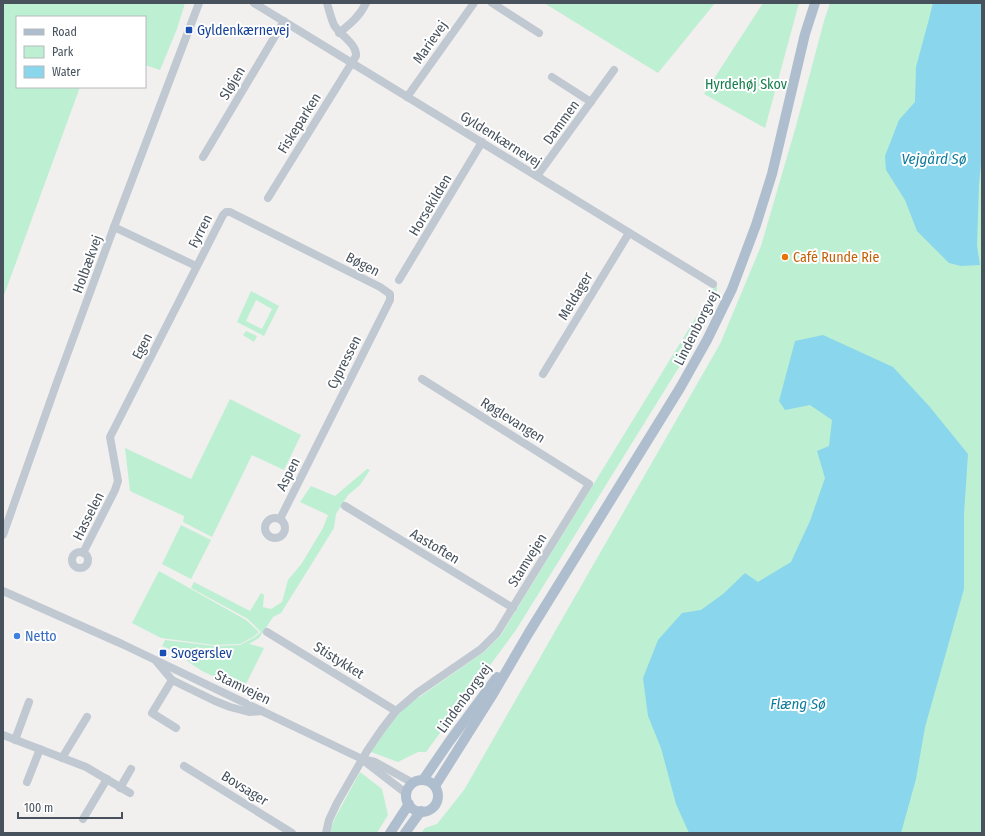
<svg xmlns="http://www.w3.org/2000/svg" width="985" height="836" font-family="'Fira Sans Condensed',sans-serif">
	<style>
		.green { fill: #bdefd2; fill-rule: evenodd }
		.water { fill: #8ad6ec }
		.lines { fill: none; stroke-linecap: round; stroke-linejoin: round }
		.minor { stroke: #c0c9d1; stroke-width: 8 }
		.major { stroke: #afbece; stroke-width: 10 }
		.transit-dot { fill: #1a4fb4; stroke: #fff; stroke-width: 1.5 }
		.food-dot { fill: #e8710a; stroke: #fff; stroke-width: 1.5 }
		.shop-dot { fill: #3f7fe0; stroke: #fff; stroke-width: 1.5 }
		.labels { text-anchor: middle; stroke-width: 4; stroke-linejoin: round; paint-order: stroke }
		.transit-label { font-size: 14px; fill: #164399; stroke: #fff; text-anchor: start }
		.street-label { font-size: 14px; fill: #47525d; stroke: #fff }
		.park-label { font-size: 14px; fill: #177f4d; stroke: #fff }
		.food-label { font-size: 14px; fill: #c56008; stroke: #fff; text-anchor: start }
		.shop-label { font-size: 14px; fill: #366cbe; stroke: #fff; text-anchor: start }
		.water-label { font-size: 15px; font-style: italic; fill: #0c7b9c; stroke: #fff }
	</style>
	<rect width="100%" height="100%" fill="#f2efef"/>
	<g class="green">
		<polygon points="3,3 185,3 177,29 160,70 145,65 145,17 17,17 17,87 80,87 3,298"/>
		<polygon points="544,3 715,3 658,73"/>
		<polygon points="763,3 799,3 765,128 704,94"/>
		<polygon points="830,3 982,3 982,833 421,833 425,828 437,824 464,790 720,344 761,246 796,126 824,21"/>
		<polygon points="717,283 717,292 681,364 516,630 426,752 418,752 398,762 371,752 387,728 405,707 484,652 501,635"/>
		<path d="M251 291 279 306 264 336 237 322ZM256 300 272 309 262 329 246 321Z"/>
		<polygon points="246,331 257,336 254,342 243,335"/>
		<polygon points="230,399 301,435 284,470 252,455 212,537 183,522 184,516 130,491 125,448 191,479"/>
		<polygon points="367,469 370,470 360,485 348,495 336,514 334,528 281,613 273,617 259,638 249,644 264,648 243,690 202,671 183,658 184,655 162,646 165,640 215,646 240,645 255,637 261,632 248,619 191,588 194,582 250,611 261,593 264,595 263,607 271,609 282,602 288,580 302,563 323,528 328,515 300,502 311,486 335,496"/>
		<polygon points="181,525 211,540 191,579 162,564"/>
		<polygon points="159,571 246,620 259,632 253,637 240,644 214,645 161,638 132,623"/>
		<polygon points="360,772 382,789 388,815 377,833 329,833 335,818"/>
	</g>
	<g class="water">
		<polygon points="933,3 982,3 982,153 979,184 977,246 980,265 961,266 949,263 917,231 905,200 886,170 885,156 899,120 915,102 916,67 929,19"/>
		<polygon points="823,335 893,367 929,406 968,454 964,514 964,589 925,727 916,779 901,833 689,833 676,804 661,748 648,716 643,678 658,640 682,613 701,610 723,594 745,573 758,582 791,562 810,521 825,478 817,451 829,446 832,420 810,405 785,410 779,401 795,341"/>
	</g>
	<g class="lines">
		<g class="minor">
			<polyline points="254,3 713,284"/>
			<polyline points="492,3 539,33"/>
			<path d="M339 33C350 24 360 16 366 3"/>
			<polyline points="552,77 591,102"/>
			<polyline points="407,97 474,3"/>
			<polyline points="203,157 284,21"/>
			<polyline points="537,176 614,70"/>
			<path d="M268 198 356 56C357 44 341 36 334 25 331 18 329 10 327 3"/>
			<polyline points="114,227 196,266"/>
			<polyline points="399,280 482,142"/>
			<polyline points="543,374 629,233"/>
			<polyline points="345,506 513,608"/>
			<circle cx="275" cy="528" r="10"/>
			<polyline points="3,535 57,382 114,227 199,3"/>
			<circle cx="80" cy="560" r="8"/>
			<polyline points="83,553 115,490 118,481 110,437 223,215 226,212 230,212 380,287 390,294 390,300 280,519"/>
			<polyline points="3,591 122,644 362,759 375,762 413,783"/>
			<polyline points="267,632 396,711"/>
			<polyline points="156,661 172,680 215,701 230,707 249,712 262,711"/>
			<polyline points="172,680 152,713 176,728"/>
			<polyline points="3,735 86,767 130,793"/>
			<polyline points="15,740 29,702"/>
			<polyline points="62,758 87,717"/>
			<polyline points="363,760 407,794"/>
			<polyline points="184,766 292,833"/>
			<polyline points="27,782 40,749"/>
			<polyline points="120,788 131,769"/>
			<polyline points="83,819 107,779"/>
			<polyline points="326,833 329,820 337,803 367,751 382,729 396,711 417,693 481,649 497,633 589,484 422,379"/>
		</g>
		<g class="major">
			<polyline points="423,780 449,742 497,677"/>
			<circle cx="422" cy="796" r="16"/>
			<polyline points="435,786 493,694 528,634 680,388 707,340 732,289 756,225 772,174 805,34 815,3"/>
			<polyline points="390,833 409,804"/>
			<polyline points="405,833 421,811"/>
		</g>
	</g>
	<g class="transit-dot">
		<rect x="185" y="26" width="8" height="8" rx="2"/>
		<rect x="159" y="649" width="8" height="8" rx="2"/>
	</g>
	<circle class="food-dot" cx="785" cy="257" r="4"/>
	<circle class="shop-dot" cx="17" cy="636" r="4"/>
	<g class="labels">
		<g class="transit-label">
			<text x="197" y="35">Gyldenkærnevej</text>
			<text x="171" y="658">Svogerslev</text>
		</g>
		<g class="street-label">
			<text transform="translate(430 42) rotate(-55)" y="5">Marievej</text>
			<text transform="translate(232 83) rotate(-59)" y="5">Sløjen</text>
			<text transform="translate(561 122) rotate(-54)" y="5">Dammen</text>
			<text transform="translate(299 123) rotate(-58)" y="5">Fiskeparken</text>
			<text transform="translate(501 139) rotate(32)" y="5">Gyldenkærnevej</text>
			<text transform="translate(430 205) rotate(-59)" y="5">Horsekilden</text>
			<text transform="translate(200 231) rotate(-63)" y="5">Fyrren</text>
			<text transform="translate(87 264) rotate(-70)" y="5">Holbækvej</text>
			<text transform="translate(363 264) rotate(27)" y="5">Bøgen</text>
			<text transform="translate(575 296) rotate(-59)" y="5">Meldager</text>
			<text transform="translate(696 328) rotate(-63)" y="5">Lindenborgvej</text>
			<text transform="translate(142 346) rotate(-63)" y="5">Egen</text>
			<text transform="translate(344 362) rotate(-63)" y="5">Cypressen</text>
			<text transform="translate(513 420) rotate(32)" y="5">Røglevangen</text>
			<text transform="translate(288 474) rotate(-63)" y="5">Aspen</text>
			<text transform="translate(88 516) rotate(-63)" y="5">Hasselen</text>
			<text transform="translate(435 546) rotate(31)" y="5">Aastoften</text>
			<text transform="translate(527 560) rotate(-58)" y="5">Stamvejen</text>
			<text transform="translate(339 660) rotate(32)" y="5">Stistykket</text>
			<text transform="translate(243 687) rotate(26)" y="5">Stamvejen</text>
			<text transform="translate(464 698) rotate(-54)" y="5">Lindenborgvej</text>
			<text transform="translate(245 788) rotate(32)" y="5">Bovsager</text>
		</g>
		<g class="park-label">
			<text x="746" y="89">Hyrdehøj Skov</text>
		</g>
		<g class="food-label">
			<text x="793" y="262">Café Runde Rie</text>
		</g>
		<g class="shop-label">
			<text x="25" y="641">Netto</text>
		</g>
		<g class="water-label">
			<text x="934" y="164">Vejgård Sø</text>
			<text x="798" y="709">Flæng Sø</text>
		</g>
	</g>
	<rect width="985" height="836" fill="none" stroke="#47525d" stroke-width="8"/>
	<rect x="16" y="16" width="130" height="72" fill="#ffffff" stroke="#b5babe"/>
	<rect x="24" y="29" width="20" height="6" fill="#afbece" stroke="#b5babe"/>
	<text x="52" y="36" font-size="12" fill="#47525d">Road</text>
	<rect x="24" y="46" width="20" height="12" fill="#bdefd2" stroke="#b5babe"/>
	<text x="52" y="56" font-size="12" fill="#47525d">Park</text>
	<rect x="24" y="66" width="20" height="12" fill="#8ad6ec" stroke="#b5babe"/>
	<text x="52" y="76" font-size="12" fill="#47525d">Water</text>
	<path d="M18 812v6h104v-6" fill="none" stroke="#47525d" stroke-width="2"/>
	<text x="24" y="812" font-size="12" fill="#47525d" stroke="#ffffff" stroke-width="3" paint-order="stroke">100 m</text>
</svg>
